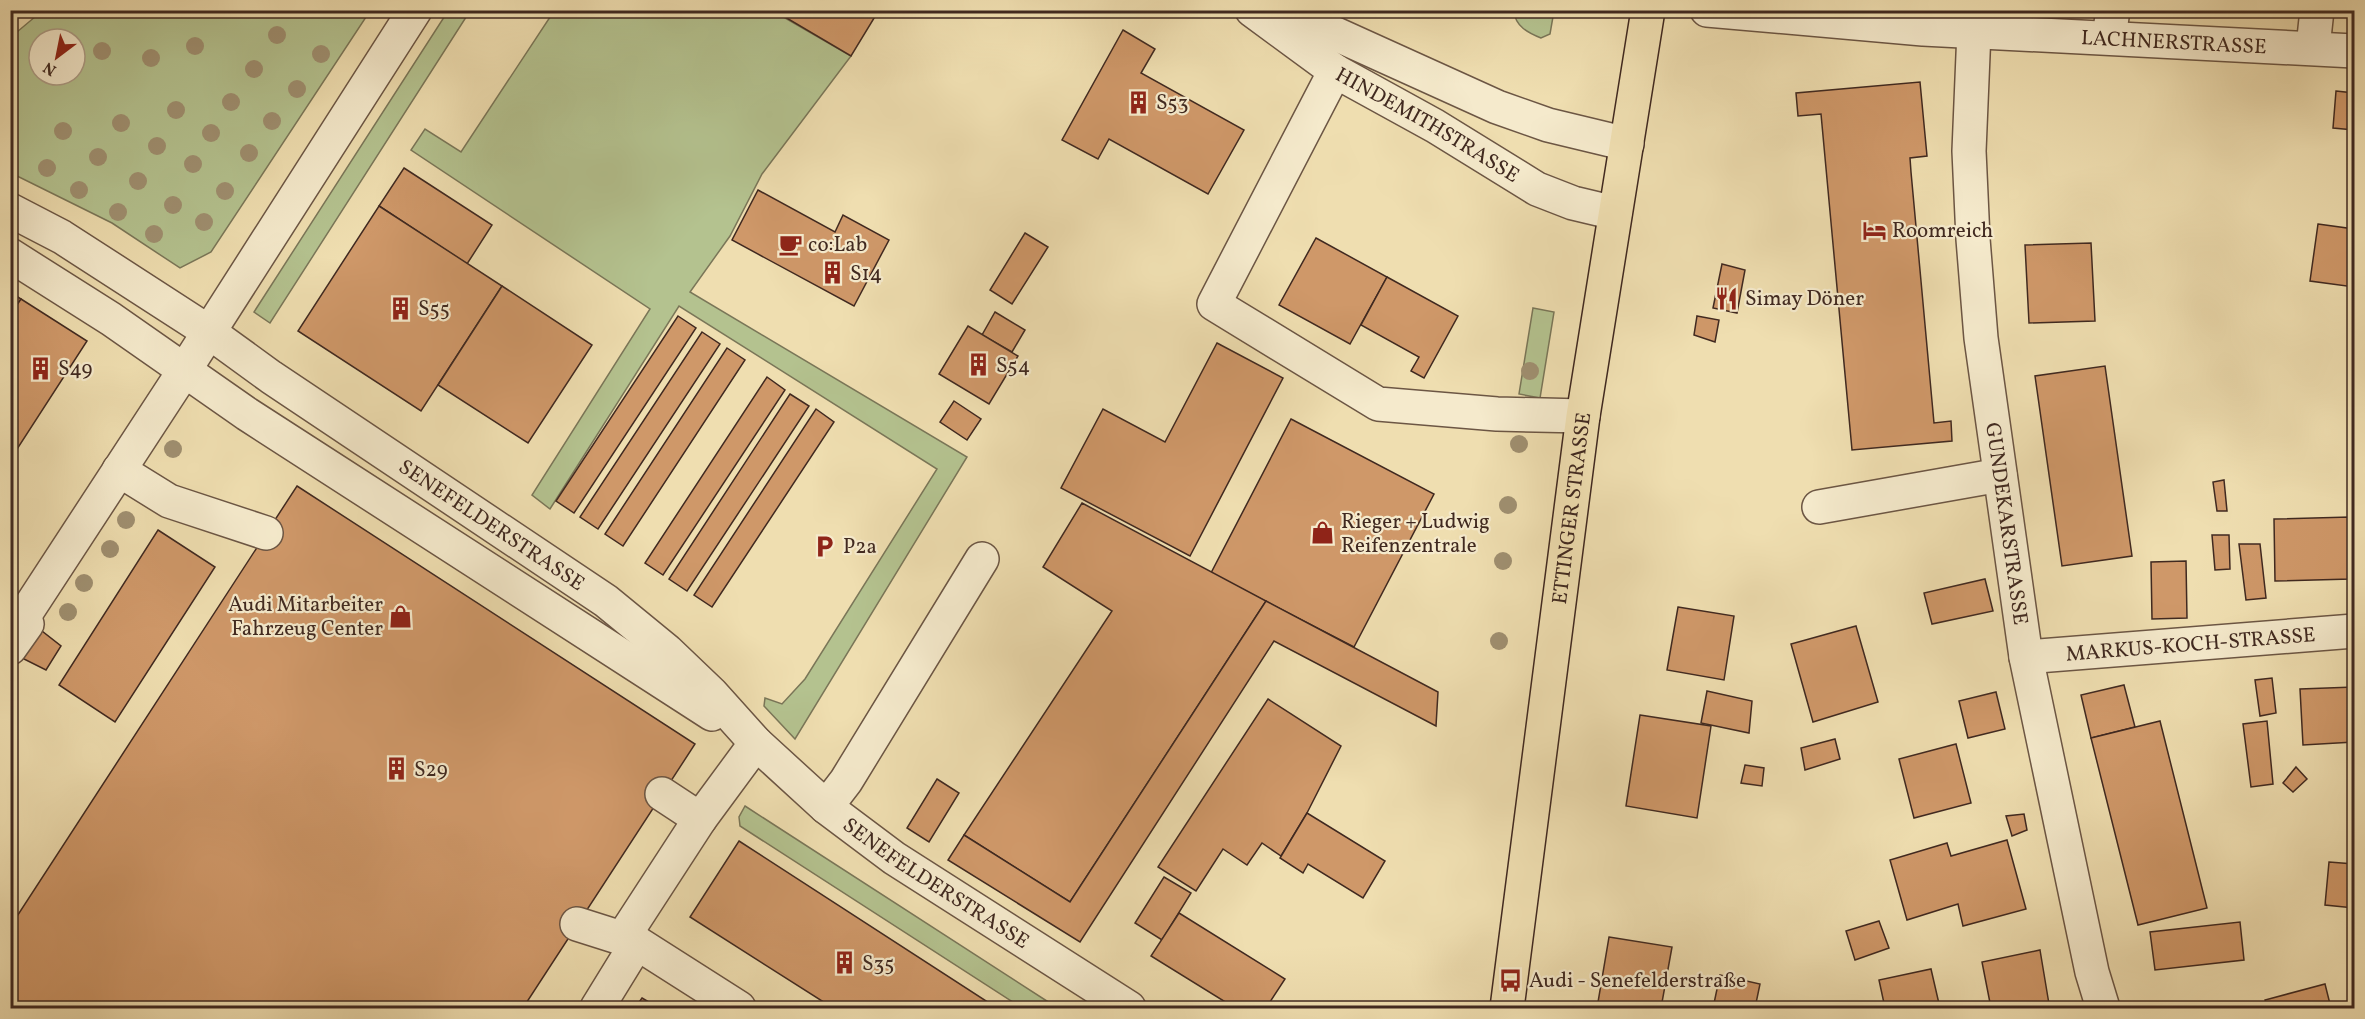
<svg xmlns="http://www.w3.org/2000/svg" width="2365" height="1019" font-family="Vollkorn,serif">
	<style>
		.green { fill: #b4c28f; stroke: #7a7658; stroke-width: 1.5; fill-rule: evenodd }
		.building { fill: #cf9869; stroke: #402920; stroke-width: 1.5 }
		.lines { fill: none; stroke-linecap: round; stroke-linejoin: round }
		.minor-casing { stroke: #6c5644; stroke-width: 36 }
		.major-casing { stroke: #402920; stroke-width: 36 }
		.minor { stroke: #f5eacc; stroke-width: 33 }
		.major { stroke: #efdeb0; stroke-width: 33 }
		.tree { fill: #9f8f70 }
		.labels { text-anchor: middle; stroke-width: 4.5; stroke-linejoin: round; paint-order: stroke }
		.street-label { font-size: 21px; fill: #402920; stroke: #f5eacc }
		.poi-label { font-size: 21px; fill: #402920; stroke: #f5eacc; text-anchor: start }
	</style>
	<rect width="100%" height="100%" fill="#efdeb0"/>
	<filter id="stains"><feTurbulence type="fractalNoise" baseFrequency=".00333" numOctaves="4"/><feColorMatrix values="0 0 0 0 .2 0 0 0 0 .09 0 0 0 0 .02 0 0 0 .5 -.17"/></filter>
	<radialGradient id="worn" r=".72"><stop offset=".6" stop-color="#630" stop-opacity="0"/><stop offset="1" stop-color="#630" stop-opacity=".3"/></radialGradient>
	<g class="green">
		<path d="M42 11V10L370 11 211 252 180 268 112 223 11 173V37ZM39 39H75V75H39Z"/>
		<polygon points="448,11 470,11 270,323 254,312"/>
		<polygon points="554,11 773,11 851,56 762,174 730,236 690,292 967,457 795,739 764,706 765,698 782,704 805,679 937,469 679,306 550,509 532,495 650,309 411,150 425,129 461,152"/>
		<path d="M1514 11H1554L1550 34 1541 38C1528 33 1515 26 1514 11Z"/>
		<polygon points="1533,308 1554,312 1540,398 1519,394"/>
		<polygon points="745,806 1053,1005 1058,1008 1022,1008 740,826 739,817"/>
	</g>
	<g class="building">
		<polygon points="773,10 879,10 851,56"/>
		<polygon points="1123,30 1155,49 1141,73 1244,130 1208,194 1109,139 1098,159 1062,140"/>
		<polygon points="1920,82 1927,156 1910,158 1911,172 1934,423 1951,421 1952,441 1852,450 1821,114 1798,116 1796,93"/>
		<polygon points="2336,91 2354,93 2354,130 2333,128"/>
		<polygon points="404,168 492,225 467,264 379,206"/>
		<polygon points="758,190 835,232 843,215 889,240 854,306 732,240"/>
		<polygon points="379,206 502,286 421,411 298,331"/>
		<polygon points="2318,224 2354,229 2354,287 2310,281"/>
		<polygon points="1025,233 1048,247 1012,304 990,290"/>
		<polygon points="1316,238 1387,277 1350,344 1279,305"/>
		<polygon points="2091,243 2095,321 2029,323 2025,245"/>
		<polygon points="1722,264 1745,270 1737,313 1713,308"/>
		<polygon points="1387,277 1458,316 1424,378 1411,371 1419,357 1361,325"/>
		<polygon points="502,286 592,345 528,443 438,385"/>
		<polygon points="10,292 21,299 10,315"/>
		<polygon points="21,299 87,341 10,460 10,315"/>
		<polygon points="995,312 1025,330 1012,352 982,335"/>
		<polygon points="678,316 696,328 574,513 556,501"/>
		<polygon points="1697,316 1719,320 1715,342 1694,335"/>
		<polygon points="968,326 1018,356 989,404 939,374"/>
		<polygon points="702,332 720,344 598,529 580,517"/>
		<polygon points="1217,343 1283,378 1190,556 1061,488 1103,409 1165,442"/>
		<polygon points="727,348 745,360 623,546 605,534"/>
		<polygon points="2105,366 2132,556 2062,566 2035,376"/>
		<polygon points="767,377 785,390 663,575 645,563"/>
		<polygon points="790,394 809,406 687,591 669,579"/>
		<polygon points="954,401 981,419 967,440 940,422"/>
		<polygon points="816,409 834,422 712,607 694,595"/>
		<polygon points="1291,419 1434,494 1354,647 1211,573"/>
		<polygon points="2224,480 2227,511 2217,511 2213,482"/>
		<polygon points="297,486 695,744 523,1008 10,1008 10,927"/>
		<polygon points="1082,503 1266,601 1070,902 964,835 1112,611 1043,567"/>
		<polygon points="2350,517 2351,579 2275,581 2274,519"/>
		<polygon points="158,530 215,567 115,722 59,685"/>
		<polygon points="2212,535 2229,535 2230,569 2215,570"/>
		<polygon points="2239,544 2260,544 2266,598 2246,600"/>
		<polygon points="2186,561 2187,618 2152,619 2151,562"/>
		<polygon points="1985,579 1993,611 1932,624 1924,593"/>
		<polygon points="1266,601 1438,692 1436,726 1274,641 1080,942 948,860 964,835 1070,902"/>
		<polygon points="10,606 61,646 46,670 10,652"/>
		<polygon points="1678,607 1734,616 1724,680 1667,670"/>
		<polygon points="1856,626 1878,702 1813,722 1791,644"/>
		<polygon points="2272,678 2276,713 2260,716 2255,680"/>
		<polygon points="2124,685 2135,727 2091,738 2081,695"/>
		<polygon points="2354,687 2354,742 2303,745 2300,689"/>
		<polygon points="1707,691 1752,701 1749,733 1701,723"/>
		<polygon points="1996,692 2005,729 1968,738 1959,701"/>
		<polygon points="1268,699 1341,746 1307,813 1281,856 1262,843 1247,865 1223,849 1196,891 1158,867"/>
		<polygon points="1640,715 1711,726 1697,818 1626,806"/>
		<polygon points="2160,721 2207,908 2138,925 2091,738"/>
		<polygon points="2267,721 2273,784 2251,787 2243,724"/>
		<polygon points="1835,739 1840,759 1805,770 1801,748"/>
		<polygon points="1956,744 1971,803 1914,818 1899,759"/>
		<polygon points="1745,765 1764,768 1762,786 1741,783"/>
		<polygon points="2296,767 2307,779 2293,792 2283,783"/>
		<polygon points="937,779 959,793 929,842 907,828"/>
		<polygon points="1307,813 1385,861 1363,898 1308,864 1303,873 1280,858"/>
		<polygon points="2024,814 2027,830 2012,836 2006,816"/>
		<polygon points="2007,840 2026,909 1963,926 1958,904 1907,920 1890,860 1947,843 1951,856"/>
		<polygon points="739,841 997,1008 833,1008 690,917"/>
		<polygon points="2329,862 2354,864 2354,908 2325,905"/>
		<polygon points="1164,877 1191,893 1162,940 1135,923"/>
		<polygon points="1179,913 1285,979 1266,1008 1235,1008 1151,956"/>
		<polygon points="1879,921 1889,948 1855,960 1846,931"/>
		<polygon points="2240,922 2244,960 2155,970 2150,932"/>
		<polygon points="1609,937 1672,947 1661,1008 1597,1008"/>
		<polygon points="2040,950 2049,1004 2023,1008 1991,1008 1982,962"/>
		<polygon points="1931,969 1940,1008 1885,1008 1879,980"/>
		<polygon points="1720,975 1760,984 1755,1008 1713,1008"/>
		<polygon points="2325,984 2331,1008 2267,1008 2265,1000"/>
		<polygon points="642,998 659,1008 635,1008"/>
	</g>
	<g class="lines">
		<defs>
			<g id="minor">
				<path id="s1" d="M1252 10 1335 71 1435 126 1537 189 1573 203 1615 213"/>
				<path id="s2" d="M1707 10 1923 29 2354 51"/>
				<polyline points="1258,11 1307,21 1497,107 1548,125 1627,144"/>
				<path id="s3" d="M1974 31 1969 151 1973 239 1981 338 2026 657 2092 972 2103 1008"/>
				<polyline points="2109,37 2113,10"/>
				<polyline points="2313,47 2317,10"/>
				<polyline points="1335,71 1214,304 1378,404 1497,414 1583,416"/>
				<path id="s4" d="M10 210 62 237 209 332 271 377 606 601 667 651 712 694 756 743 826 807 894 858 1129 1008"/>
				<polyline points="10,255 111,319 247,414 712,714"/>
				<polyline points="119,470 169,501 266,533"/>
				<polyline points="1819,507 2000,475"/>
				<polyline points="24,616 184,371 415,10"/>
				<polyline points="10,648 27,624 24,616"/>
				<path id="s5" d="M2026 657 2354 631"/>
				<polyline points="662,794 700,819"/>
				<polyline points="826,807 846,781 982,559"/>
				<polyline points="577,924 637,943 739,1008"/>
				<polyline points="622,939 700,819 756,743"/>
				<polyline points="597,1008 637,943"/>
			</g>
			<g id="major">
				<path id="s6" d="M1507 1008 1583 416 1648 10"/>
			</g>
		</defs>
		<use href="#minor" class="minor-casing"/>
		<use href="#major" class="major-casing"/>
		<use href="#minor" class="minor"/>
		<use href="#major" class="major"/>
	</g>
	<g class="tree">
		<circle cx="277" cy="35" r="9"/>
		<circle cx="195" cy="46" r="9"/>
		<circle cx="102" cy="51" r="9"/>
		<circle cx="321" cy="54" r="9"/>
		<circle cx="151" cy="58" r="9"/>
		<circle cx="254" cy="69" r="9"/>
		<circle cx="297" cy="89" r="9"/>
		<circle cx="231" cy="102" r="9"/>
		<circle cx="176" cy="110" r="9"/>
		<circle cx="272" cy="121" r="9"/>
		<circle cx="121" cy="123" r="9"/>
		<circle cx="63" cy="131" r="9"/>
		<circle cx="211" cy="133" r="9"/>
		<circle cx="157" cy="146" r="9"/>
		<circle cx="249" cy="153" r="9"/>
		<circle cx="98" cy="157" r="9"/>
		<circle cx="193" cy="164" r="9"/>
		<circle cx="47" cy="168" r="9"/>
		<circle cx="138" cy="181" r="9"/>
		<circle cx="79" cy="190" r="9"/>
		<circle cx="225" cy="191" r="9"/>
		<circle cx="173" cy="205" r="9"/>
		<circle cx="118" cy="212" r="9"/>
		<circle cx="204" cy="222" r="9"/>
		<circle cx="154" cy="234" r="9"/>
		<circle cx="1530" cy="371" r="9"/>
		<circle cx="1519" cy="444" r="9"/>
		<circle cx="173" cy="449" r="9"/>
		<circle cx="1508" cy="505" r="9"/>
		<circle cx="126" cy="520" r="9"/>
		<circle cx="110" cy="549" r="9"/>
		<circle cx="1503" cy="561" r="9"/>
		<circle cx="84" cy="583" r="9"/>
		<circle cx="68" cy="612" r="9"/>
		<circle cx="1499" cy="641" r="9"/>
	</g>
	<defs>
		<symbol id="building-bare" viewBox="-9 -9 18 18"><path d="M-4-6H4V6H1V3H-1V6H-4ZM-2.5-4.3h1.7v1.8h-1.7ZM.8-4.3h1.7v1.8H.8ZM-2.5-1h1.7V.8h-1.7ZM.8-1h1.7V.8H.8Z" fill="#8f2418" stroke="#f5eacc" stroke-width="2.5" paint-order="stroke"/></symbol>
		<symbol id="hotel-bare" viewBox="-9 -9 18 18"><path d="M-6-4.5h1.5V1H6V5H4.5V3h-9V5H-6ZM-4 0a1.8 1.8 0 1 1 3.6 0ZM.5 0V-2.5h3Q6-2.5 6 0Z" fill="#8f2418" stroke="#f5eacc" stroke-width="2.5" paint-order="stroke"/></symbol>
		<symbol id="cafe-bare" viewBox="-9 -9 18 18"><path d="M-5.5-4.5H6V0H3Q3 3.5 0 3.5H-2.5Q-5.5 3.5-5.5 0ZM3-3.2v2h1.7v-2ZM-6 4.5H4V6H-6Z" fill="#8f2418" stroke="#f5eacc" stroke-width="2.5" paint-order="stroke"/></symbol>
		<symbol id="restaurant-bare" viewBox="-9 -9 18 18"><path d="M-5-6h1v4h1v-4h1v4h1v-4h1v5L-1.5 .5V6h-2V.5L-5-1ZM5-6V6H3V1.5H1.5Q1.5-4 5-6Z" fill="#8f2418" stroke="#f5eacc" stroke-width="2.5" paint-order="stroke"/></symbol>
		<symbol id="shop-bare" viewBox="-9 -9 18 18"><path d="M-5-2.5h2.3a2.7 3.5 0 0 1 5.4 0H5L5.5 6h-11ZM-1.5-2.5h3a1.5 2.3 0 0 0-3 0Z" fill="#8f2418" stroke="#f5eacc" stroke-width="2.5" paint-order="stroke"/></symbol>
		<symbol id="parking-bare" viewBox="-9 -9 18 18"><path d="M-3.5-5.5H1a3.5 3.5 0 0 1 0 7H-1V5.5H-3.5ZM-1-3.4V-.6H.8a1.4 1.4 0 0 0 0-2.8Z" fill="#8f2418" stroke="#f5eacc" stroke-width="2.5" paint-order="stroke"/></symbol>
		<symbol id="bus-bare" viewBox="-9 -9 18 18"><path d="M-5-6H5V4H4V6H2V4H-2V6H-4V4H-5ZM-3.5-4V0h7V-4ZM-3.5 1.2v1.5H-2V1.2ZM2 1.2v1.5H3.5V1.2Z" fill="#8f2418" stroke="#f5eacc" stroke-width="2.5" paint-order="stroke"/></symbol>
	</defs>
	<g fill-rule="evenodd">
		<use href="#building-bare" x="1122" y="86" width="33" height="33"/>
		<use href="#hotel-bare" x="1858" y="214" width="33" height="33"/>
		<use href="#cafe-bare" x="774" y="228" width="33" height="33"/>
		<use href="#building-bare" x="816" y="256" width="33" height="33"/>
		<use href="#restaurant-bare" x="1710" y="282" width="33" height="33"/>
		<use href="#building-bare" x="384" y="292" width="33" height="33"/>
		<use href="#building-bare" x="962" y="348" width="33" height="33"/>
		<use href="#building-bare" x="24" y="352" width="33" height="33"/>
		<use href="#shop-bare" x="1306" y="516" width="33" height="33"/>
		<use href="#parking-bare" x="808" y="530" width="33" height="33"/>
		<use href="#shop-bare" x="384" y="600" width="33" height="33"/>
		<use href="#building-bare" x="380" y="752" width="33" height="33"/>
		<use href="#building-bare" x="828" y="946" width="33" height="33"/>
		<use href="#bus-bare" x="1494" y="964" width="33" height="33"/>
	</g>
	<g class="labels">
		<g class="street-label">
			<text dy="7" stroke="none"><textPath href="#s2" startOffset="468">LACHNERSTRASSE</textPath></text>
			<text dy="7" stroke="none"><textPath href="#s1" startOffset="210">HINDEMITHSTRASSE</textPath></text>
			<text dy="7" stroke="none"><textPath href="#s6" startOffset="504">ETTINGER STRASSE</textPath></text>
			<text dy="7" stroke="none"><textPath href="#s3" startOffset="495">GUNDEKARSTRASSE</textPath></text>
			<text dy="7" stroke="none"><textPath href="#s4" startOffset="576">SENEFELDERSTRASSE</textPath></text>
			<text dy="7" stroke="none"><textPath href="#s5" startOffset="165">MARKUS-KOCH-STRASSE</textPath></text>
			<text dy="7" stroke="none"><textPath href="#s4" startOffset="1149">SENEFELDERSTRASSE</textPath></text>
		</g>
		<g class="poi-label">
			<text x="1156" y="109">S53</text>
			<text x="1892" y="237">Roomreich</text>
			<text x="808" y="251">co:Lab</text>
			<text x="850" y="280">S14</text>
			<text x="1745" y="305">Simay Döner</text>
			<text x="418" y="315">S55</text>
			<text x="996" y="372">S54</text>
			<text x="58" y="375">S49</text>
			<text x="1341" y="528">Rieger + Ludwig<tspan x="1341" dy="24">Reifenzentrale</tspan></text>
			<text x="843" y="553">P2a</text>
			<text x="383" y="611" text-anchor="end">Audi Mitarbeiter<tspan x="383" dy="24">Fahrzeug Center</tspan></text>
			<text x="414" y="776">S29</text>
			<text x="862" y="970">S35</text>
			<text x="1529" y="987">Audi - Senefelderstraße</text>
		</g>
	</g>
	<rect width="2365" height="1019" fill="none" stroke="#efdeb0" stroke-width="36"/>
	<rect x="12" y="12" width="2341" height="995" fill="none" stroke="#402920" stroke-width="3"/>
	<rect x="18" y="18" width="2329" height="983" fill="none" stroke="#402920" stroke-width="1.5"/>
	<g transform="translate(57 57) rotate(212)"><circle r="28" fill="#f5eacc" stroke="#ad9d87" stroke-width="1.5"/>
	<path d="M0-4.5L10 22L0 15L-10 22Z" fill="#8f2418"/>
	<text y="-9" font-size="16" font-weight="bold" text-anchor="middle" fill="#402920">N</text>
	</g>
	<rect width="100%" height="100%" filter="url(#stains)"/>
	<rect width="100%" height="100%" fill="url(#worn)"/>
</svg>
